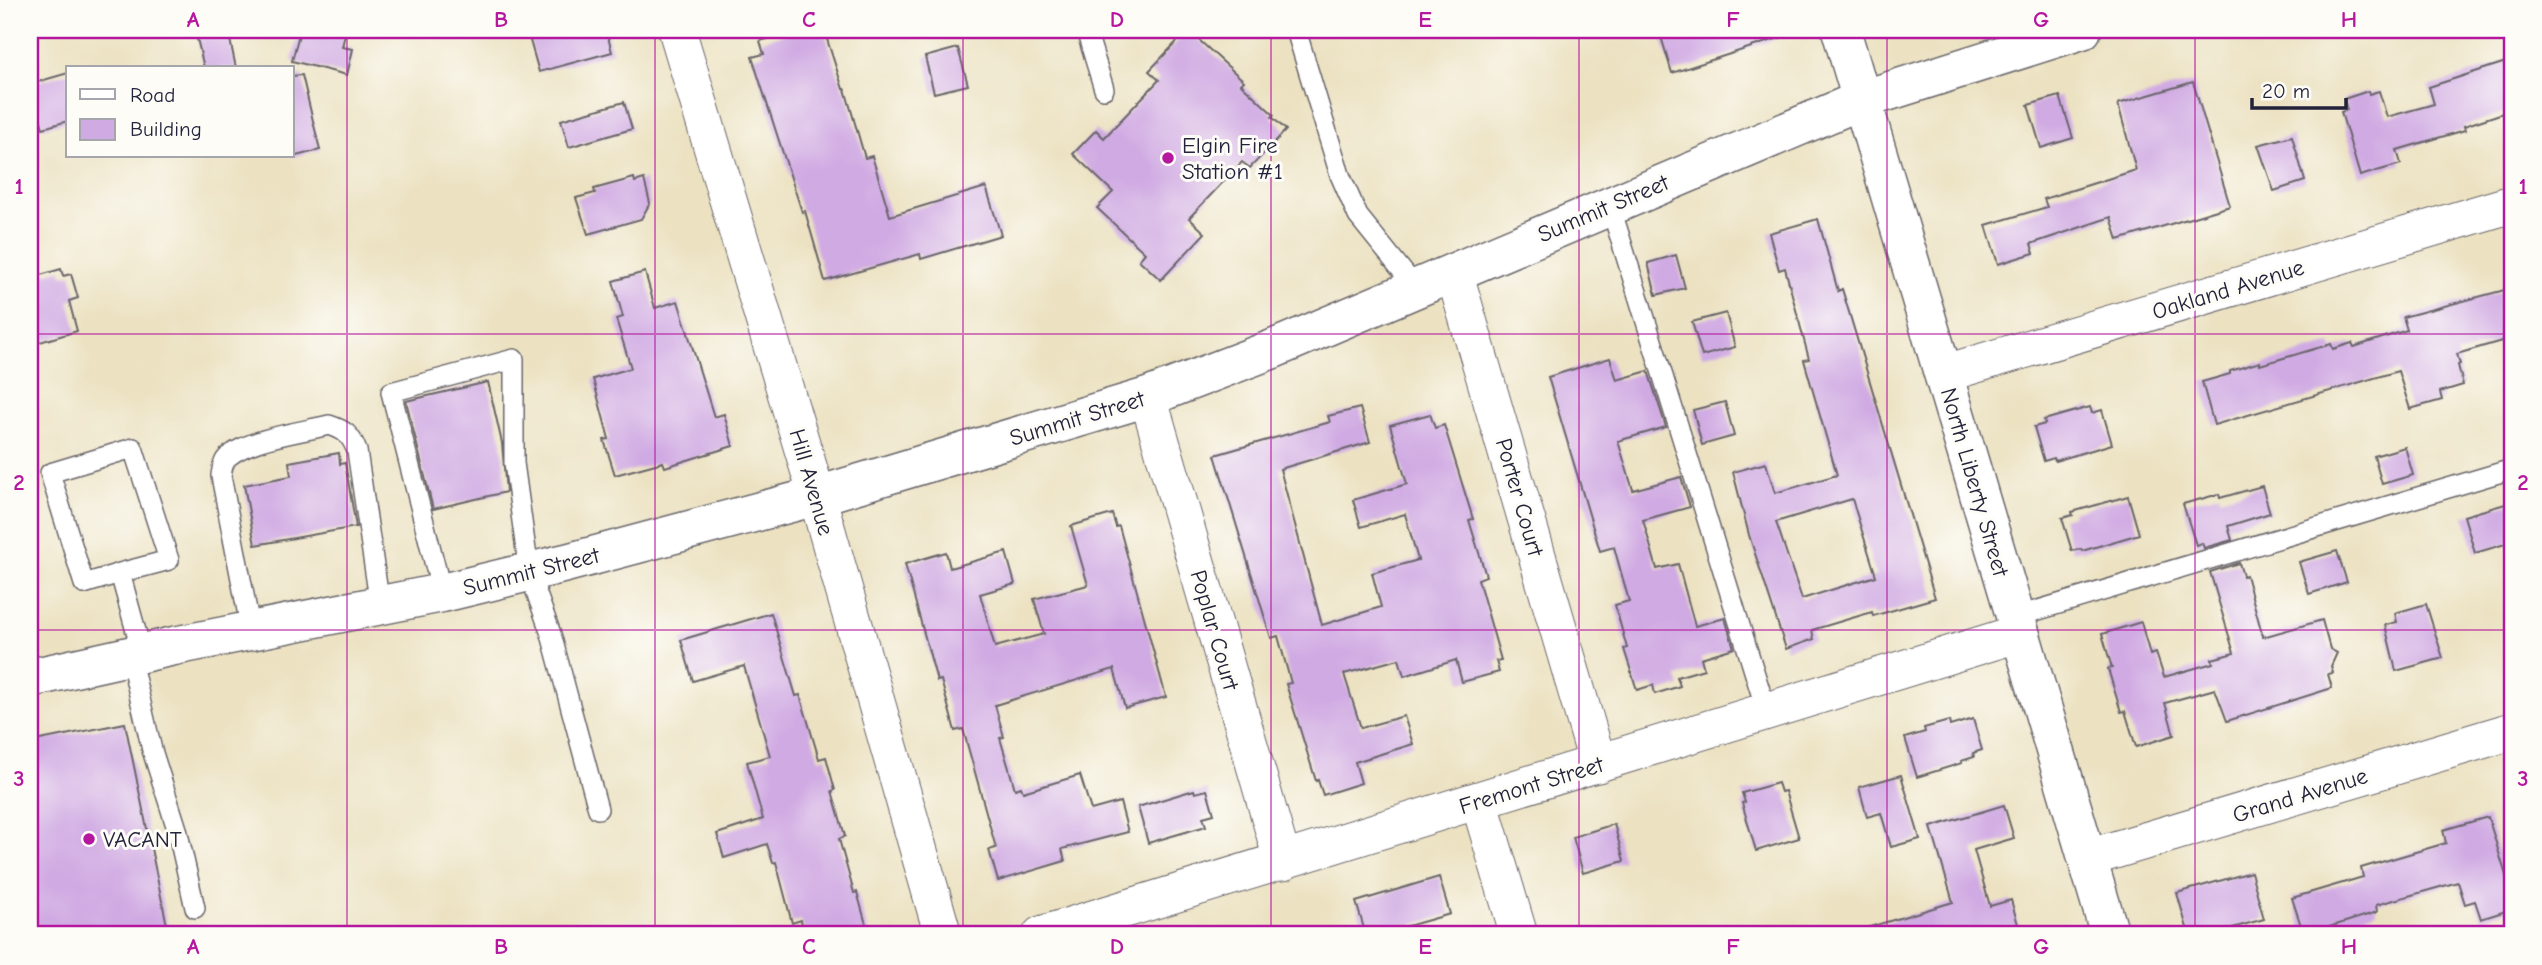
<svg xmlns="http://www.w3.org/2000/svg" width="2542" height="965" font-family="'Comic Neue',sans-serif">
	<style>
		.building { fill: #d0aae3; fill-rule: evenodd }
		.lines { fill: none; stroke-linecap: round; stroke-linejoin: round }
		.service-casing { stroke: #69656a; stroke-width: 22 }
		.minor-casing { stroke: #69656a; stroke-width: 39 }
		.secondary-casing { stroke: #69656a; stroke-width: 41 }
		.service { stroke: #fff; stroke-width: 19 }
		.minor { stroke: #fff; stroke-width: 37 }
		.secondary { stroke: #fff; stroke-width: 38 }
		.grid { fill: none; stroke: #b5179e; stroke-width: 2; stroke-opacity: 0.55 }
		.poi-dot { fill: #b5179e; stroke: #fdfcf7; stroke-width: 2.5 }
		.labels { text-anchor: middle; stroke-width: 6; stroke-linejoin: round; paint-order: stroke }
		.poi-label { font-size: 23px; fill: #22223b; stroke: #fdfcf7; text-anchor: start }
		.street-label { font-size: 23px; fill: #22223b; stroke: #fdfcf7 }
		.neatline { fill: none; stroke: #b5179e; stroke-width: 2.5 }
		.grid-label { font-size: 23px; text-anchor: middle; font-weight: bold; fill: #b5179e }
	</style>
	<rect width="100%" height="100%" fill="#fdfcf7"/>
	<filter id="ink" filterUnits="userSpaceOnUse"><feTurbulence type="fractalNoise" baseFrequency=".0143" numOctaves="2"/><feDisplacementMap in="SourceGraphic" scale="14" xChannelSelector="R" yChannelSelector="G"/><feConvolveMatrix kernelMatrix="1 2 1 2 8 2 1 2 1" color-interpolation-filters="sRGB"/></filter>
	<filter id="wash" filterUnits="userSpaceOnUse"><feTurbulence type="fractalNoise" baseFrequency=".00686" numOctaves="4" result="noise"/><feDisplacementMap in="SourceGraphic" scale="28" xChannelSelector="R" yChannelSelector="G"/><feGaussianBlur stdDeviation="1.57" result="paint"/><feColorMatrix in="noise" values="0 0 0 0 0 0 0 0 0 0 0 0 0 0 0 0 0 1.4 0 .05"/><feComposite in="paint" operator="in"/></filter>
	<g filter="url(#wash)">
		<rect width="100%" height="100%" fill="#ece2c2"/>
		<g id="blocks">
			<g class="building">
				<polygon points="215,30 228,30 236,68 204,68 196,34"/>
				<polygon points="305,30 346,30 342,47 353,49 347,75 292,61 299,34 304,35"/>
				<polygon points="527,30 606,30 612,52 539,72"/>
				<polygon points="798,30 824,30 843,89 845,89 865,158 872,156 890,216 986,187 1001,235 921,259 920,254 825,281 805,211 802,212 752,57 764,54 760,41"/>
				<polygon points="1188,30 1244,81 1241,84 1274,115 1272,117 1286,130 1250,168 1242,162 1189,218 1205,233 1161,280 1139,260 1145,253 1097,208 1113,192 1073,154 1096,130 1104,138 1159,80 1149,71"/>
				<polygon points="1659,30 1784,30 1785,36 1672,73"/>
				<polygon points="958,48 968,85 934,93 925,57"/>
				<polygon points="2512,60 2512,110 2464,126 2465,130 2397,150 2401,164 2360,176 2341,112 2347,110 2344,99 2368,91 2369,94 2379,91 2387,117 2434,104 2429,87"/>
				<polygon points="68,73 68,121 43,128 30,84"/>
				<polygon points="302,75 320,150 292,157 292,76"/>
				<polygon points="2193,82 2230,206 2118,240 2111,217 2031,244 2034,253 1998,264 1986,225 2047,207 2044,199 2136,170 2118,104"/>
				<polygon points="2060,96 2073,138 2041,148 2028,105"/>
				<polygon points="624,102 632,129 569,147 561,120"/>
				<polygon points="2292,136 2305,181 2274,191 2258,145"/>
				<polygon points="634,178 635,182 644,179 650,203 641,219 588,234 576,198 595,193 594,189"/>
				<path d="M1818 219 1838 291 1842 289 1935 598 1873 616 1872 612 1812 630 1814 639 1786 649 1749 535 1733 472 1766 463 1775 493 1837 475 1804 360 1809 359 1785 268 1779 270 1769 233ZM1852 499 1876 576 1802 599 1776 522Z"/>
				<polygon points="1676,255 1685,288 1656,295 1648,263"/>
				<polygon points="61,269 63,276 71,274 78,298 69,301 77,331 30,345 30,278"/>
				<polygon points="645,272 655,308 678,301 714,417 724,414 733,446 665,467 663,462 615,475 604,440 609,439 593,379 631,368 616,319 623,317 613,281"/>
				<polygon points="2512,288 2512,338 2457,354 2460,364 2458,365 2463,385 2440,392 2442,400 2410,409 2398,371 2214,425 2202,382 2230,374 2230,371 2260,362 2260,365 2331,344 2333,349 2352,343 2354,347 2407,330 2403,317"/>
				<polygon points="1726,313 1735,347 1702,356 1692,322"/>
				<polygon points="1610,358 1617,380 1648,371 1666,427 1618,441 1633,490 1681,477 1690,507 1643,520 1657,569 1678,564 1695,626 1725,618 1734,648 1701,658 1704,669 1677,677 1680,686 1655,694 1653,685 1637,690 1624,649 1627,648 1615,605 1629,601 1614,547 1600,551 1548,377"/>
				<polygon points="488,382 502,443 506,492 433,509 406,401"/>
				<polygon points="1725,402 1734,436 1702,445 1693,410"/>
				<polygon points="2090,407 2092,413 2102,410 2112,444 2055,461 2054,458 2044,461 2034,427 2045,424 2044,420"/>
				<polygon points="1360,408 1370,442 1280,469 1322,625 1381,607 1372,573 1418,560 1405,514 1361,527 1353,500 1407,484 1390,425 1430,414 1435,428 1444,425 1473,519 1469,520 1486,576 1478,579 1501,660 1496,661 1499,672 1462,682 1456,660 1404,676 1399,659 1344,674 1361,728 1404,716 1413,744 1355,762 1361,783 1323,795 1318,780 1316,781 1286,684 1291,683 1278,636 1271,638 1215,455 1330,422 1328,416"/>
				<polygon points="2405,447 2413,475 2382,484 2374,456"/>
				<polygon points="339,453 340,464 345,463 356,527 255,545 244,485 291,476 289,462"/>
				<polygon points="2262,486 2270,513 2228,526 2232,540 2204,548 2202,543 2196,545 2183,504 2219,494 2220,498"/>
				<polygon points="2128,496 2139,534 2082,551 2081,549 2072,551 2062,518 2073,515 2072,512"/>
				<polygon points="2512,502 2512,542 2475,553 2464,516"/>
				<polygon points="1112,514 1116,527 1119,526 1166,697 1125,708 1114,669 995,705 1004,737 1000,738 1015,789 1021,787 1023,792 1080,775 1091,810 1120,802 1128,832 1062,849 1065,861 998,881 989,850 996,848 963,729 955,731 941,680 937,681 905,564 946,552 950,568 1006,552 1015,584 980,594 995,647 1044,634 1034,599 1088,585 1071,526"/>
				<polygon points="2337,551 2347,582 2309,594 2299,562"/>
				<polygon points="2239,563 2243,576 2246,575 2263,637 2322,620 2330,649 2337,653 2331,666 2333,673 2328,674 2332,688 2227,721 2215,689 2165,703 2174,735 2136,747 2125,711 2121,712 2108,669 2112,668 2102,634 2141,622 2150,655 2156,653 2164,677 2213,663 2212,659 2234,653 2210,572"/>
				<polygon points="2426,604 2443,658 2396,671 2385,625 2397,622 2395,613"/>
				<polygon points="771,613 796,696 800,695 819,759 826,757 835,790 832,791 845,836 839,839 854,893 857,892 869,935 805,935 801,920 792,923 776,862 773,863 767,844 724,858 717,834 763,819 747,762 770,756 744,666 693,681 681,640"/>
				<polygon points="1973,719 1982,750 1973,753 1974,757 1961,761 1962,763 1917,777 1905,738 1925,732 1924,728 1949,721 1950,726"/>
				<polygon points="125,723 169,935 30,935 30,742"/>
				<polygon points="1901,775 1920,839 1891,847 1881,813 1867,817 1859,787"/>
				<polygon points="1778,783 1781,792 1785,791 1799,838 1756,851 1742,803 1745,802 1742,793"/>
				<polygon points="1194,790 1195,793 1207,790 1214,814 1203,817 1206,826 1148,843 1138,807"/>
				<polygon points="2004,805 2014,838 1974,850 1990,906 2011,900 2021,935 1864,935 1863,929 1953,902 1931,827"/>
				<polygon points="2488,817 2512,895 2512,909 2481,919 2475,901 2465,904 2458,882 2376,905 2377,912 2304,935 2292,898 2363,877 2361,868 2446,843 2443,830"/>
				<polygon points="1614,824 1624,861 1583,873 1573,837"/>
				<polygon points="2251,872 2264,919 2208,935 2189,935 2177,893"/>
				<polygon points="1439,877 1450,914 1401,928 1403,935 1366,935 1356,902"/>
			</g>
		</g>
	</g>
	<g filter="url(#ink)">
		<use href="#blocks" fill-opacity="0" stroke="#69656a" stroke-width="2"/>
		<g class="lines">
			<defs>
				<g id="service">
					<polyline points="1086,30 1104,89"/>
					<polyline points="1296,30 1340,175 1358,216 1416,288"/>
					<polyline points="1610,205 1767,713"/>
					<polyline points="120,573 84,584 50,473 133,448 169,560 120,573 142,653"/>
					<polyline points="442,593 391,392 514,359 514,463 529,572 551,634 598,809"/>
					<polyline points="2015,617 2512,469"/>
					<path d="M251 631 221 476C222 468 223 461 229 456 252 438 301 432 329 425 345 430 351 435 357 451L380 606"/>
					<polyline points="130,656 152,750 177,829 195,908"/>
				</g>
				<g id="minor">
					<polyline points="677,30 817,496 943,935"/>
					<polyline points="1454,272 1598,764"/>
					<polyline points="1943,374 2512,204"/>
					<polyline points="1148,397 1283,862"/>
					<polyline points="1479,801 1519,935"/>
					<polyline points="2088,858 2512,731"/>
					<polyline points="1041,935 2020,633"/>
				</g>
				<g id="secondary">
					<polyline points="1841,30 2110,935"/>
					<polyline points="30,678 174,646 442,593 566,563 817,496 1148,397 1273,349 1861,100 2082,30"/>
				</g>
			</defs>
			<use href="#service" class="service-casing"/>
			<use href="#minor" class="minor-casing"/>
			<use href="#secondary" class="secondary-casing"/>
			<use href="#service" class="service"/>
			<use href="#minor" class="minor"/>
			<use href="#secondary" class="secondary"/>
		</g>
	</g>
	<path class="grid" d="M347 30V935M655 30V935M963 30V935M1271 30V935M1579 30V935M1887 30V935M2195 30V935M30 334H2512M30 630H2512"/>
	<g class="poi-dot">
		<circle cx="1168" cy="158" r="7"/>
		<circle cx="89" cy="839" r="7"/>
	</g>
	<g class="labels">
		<g class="poi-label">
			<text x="1182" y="153">Elgin Fire<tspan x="1182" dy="26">Station #1</tspan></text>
			<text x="103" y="847">VACANT</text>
		</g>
		<g class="street-label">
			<text transform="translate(1603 208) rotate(-23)" y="8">Summit Street</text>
			<text transform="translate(2228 289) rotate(-17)" y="8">Oakland Avenue</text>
			<text transform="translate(1077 418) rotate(-17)" y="8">Summit Street</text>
			<text transform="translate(812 482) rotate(74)" y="8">Hill Avenue</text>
			<text transform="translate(1975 482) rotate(74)" y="8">North Liberty Street</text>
			<text transform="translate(1520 497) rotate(74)" y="8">Porter Court</text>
			<text transform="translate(531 571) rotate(-14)" y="8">Summit Street</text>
			<text transform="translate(1215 630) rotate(74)" y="8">Poplar Court</text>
			<text transform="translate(1531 785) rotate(-17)" y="8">Fremont Street</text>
			<text transform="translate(2300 795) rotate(-17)" y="8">Grand Avenue</text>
		</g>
	</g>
	<rect width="2542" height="965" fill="none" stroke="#fdfcf7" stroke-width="77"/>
	<rect x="66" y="66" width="228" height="91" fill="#fdfcf7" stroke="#a5a5ac" stroke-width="2"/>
	<rect x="80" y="89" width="35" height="10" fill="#ffffff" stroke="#a5a5ac" stroke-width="2"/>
	<text x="130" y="102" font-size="21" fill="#22223b">Road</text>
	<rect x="80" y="119" width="35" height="21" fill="#d0aae3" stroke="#a5a5ac" stroke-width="2"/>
	<text x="130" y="136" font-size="21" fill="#22223b">Building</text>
	<path d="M2252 98v10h94v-10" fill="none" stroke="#22223b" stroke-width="3.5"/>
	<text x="2262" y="98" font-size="21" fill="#22223b" stroke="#fdfcf7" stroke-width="5" paint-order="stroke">20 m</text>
	<rect x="38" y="38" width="2466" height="888" class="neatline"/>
	<g class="grid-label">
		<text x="193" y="27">A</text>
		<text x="501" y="27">B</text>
		<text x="809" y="27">C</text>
		<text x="1117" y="27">D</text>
		<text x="1425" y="27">E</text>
		<text x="1733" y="27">F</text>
		<text x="2041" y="27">G</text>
		<text x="2349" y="27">H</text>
		<text x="19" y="194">1</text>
		<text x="2523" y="194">1</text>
		<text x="19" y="490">2</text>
		<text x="2523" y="490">2</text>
		<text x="19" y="786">3</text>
		<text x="2523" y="786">3</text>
		<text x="193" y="954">A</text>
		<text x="501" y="954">B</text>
		<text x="809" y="954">C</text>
		<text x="1117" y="954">D</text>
		<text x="1425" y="954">E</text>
		<text x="1733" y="954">F</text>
		<text x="2041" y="954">G</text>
		<text x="2349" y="954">H</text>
	</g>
</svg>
